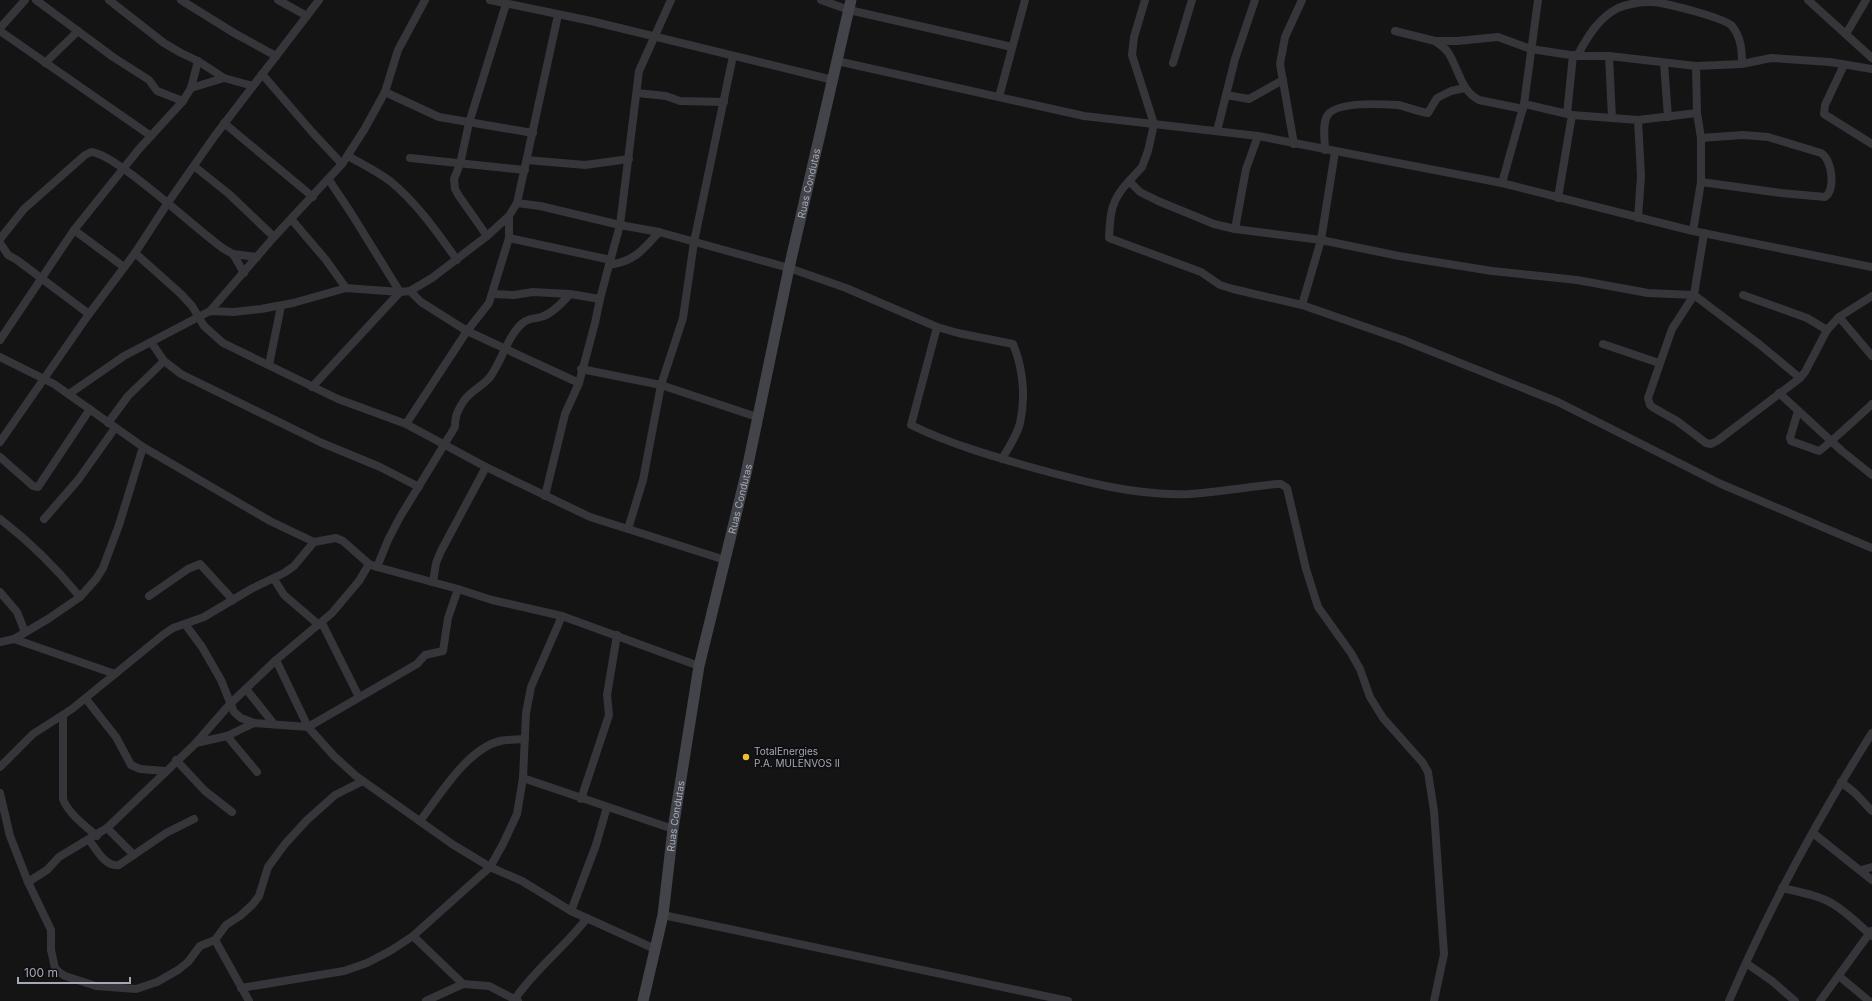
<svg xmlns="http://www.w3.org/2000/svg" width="1872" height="1001" font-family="Inter,sans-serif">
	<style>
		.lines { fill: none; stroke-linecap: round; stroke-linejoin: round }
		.street { stroke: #35353a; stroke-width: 8 }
		.secondary { stroke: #43444a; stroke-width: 11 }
		.poi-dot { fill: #f0be30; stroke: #0f0f10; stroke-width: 1.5 }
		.labels { text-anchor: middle; stroke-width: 3.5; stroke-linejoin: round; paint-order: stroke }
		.street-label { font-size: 10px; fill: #a5a9b6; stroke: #0f0f10 }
		.poi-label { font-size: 10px; fill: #a5a9b6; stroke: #0f0f10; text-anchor: start }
	</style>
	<rect width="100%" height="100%" fill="#141415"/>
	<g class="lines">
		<g class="street">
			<polyline points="36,0 113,57 149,80 157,91 183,101"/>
			<polyline points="109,0 164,43 181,53 198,61 224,78 253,86"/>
			<polyline points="181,0 234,33 276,56"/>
			<polyline points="278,0 307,16"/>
			<polyline points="490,0 591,21 833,80"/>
			<polyline points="821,0 849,10 1012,47"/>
			<polyline points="1808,0 1872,58"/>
			<polyline points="0,28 25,0"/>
			<polyline points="0,31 151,136"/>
			<polyline points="1395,31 1435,41 1457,41 1498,37 1531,49 1577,56 1609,56 1696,66 1742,64 1771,58 1830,62 1872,69"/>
			<polyline points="1846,34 1866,0"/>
			<path d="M1435 41C1440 45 1446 48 1449 54 1459 70 1461 91 1479 100L1523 109"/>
			<path d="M1577 56C1587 38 1598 18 1618 8 1628 4 1639 2 1651 2 1663 2 1725 18 1732 26 1741 37 1742 50 1742 64"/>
			<polyline points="1609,56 1612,118"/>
			<polyline points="837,61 1084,116 1258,136 1502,183 1693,231 1872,267"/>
			<polyline points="45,63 78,31"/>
			<polyline points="1173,63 1192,0"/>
			<polyline points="1664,63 1668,117"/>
			<polyline points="1844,65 1825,105 1824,114 1872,144"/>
			<polyline points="262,74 312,132 342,164"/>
			<polyline points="191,88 224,78"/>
			<polyline points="385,92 439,117 533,133"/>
			<polyline points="637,93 666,96 680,101 724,102"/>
			<polyline points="1226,95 1249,99 1283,80"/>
			<polyline points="999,97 1025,0"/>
			<polyline points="1524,104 1572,115 1638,120 1697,113"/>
			<polyline points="1567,114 1573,55"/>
			<polyline points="224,123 313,197"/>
			<polyline points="1217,131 1235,59 1255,0"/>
			<polyline points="1294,144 1280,64 1285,37 1302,0"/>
			<path d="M1325 150C1325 140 1322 126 1327 116 1335 101 1383 104 1398 105 1408 107 1418 112 1428 113L1437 98 1451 91 1465 88"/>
			<path d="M348 156C362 164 377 171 390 181 417 203 437 232 457 260"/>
			<polyline points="410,158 525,170"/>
			<polyline points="527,160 585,165 629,159"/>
			<polyline points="194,166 229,194 274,237"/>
			<polyline points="1129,181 1142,167 1148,151 1154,124 1132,55 1134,37 1145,0"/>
			<path d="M1701 182 1781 193 1825 197C1836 190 1832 159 1821 153L1768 137 1743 135 1701 138"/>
			<polyline points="1502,183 1524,104 1538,0"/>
			<polyline points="1558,198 1572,115"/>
			<polyline points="517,203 558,15"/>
			<polyline points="1638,218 1641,176 1638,120"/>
			<polyline points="292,220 326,260 346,288"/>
			<polyline points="1235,229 1246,169 1258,136"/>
			<polyline points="74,230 124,267"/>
			<polyline points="1693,231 1701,182 1701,138 1697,113 1696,66"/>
			<polyline points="1704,233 1694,295 1672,329 1648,398 1650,405 1654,408 1677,421 1706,443 1711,444 1717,441 1800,378 1805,372 1827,330 1839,317 1872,296"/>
			<polyline points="487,236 459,196 455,189 454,179 460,164 469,123 506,4"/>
			<polyline points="509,238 611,260"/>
			<path d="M0 239 24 209 85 155 91 152C115 153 198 231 224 249L233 254 257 257"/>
			<polyline points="0,243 8,255 17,260 89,314"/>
			<polyline points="135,253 181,294 192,306 204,326 223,343 338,399 406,424 486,467 590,517 628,529"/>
			<polyline points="233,254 244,273"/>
			<polyline points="609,265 620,225 639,71 671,0"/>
			<polyline points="410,291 421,302 467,331 579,383"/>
			<polyline points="492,294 514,295 533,292 570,294"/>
			<polyline points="1743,295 1807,318 1827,330"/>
			<polyline points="1302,305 1321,240 1335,152"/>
			<polyline points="210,311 274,237 342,164 364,130 385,92 398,50 425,0"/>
			<polyline points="1839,317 1872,356"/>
			<path d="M937 327 958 333 1013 344C1023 368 1026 397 1020 423 1017 436 1008 448 1002 459"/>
			<polyline points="0,340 74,230 139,149 183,101 191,88 198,61"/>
			<polyline points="151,342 164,361 181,374 322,443 380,467 419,487"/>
			<polyline points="1603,344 1659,363"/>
			<polyline points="0,357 54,384 143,447 270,521 314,542 336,538 343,541 369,564 377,567 458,589 492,600 562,616 699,666"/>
			<polyline points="269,365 281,306"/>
			<polyline points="581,369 661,385 757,417"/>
			<path d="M1800 378 1759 344 1694 295 1648 293 1577 280 1492 271 1399 256 1321 240 1235 229 1214 224 1158 201 1140 192 1129 181C1111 200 1110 213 1109 238L1201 272 1220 285 1233 289 1302 305 1403 340 1558 402 1721 484 1872 548"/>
			<polyline points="312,387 400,292 351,213 329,180"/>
			<polyline points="1779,393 1842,451 1872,475"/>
			<path d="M69 394 124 356 210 311 234 312 261 309 293 303 346 288 400 292 410 291 432 278 487 236 509 216 517 203 540 206 620 225 659 232 789 268 846 288 937 327 911 425C950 444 992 456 1034 468 1085 482 1136 496 1189 494 1218 492 1248 487 1277 484H1281L1287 488 1306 569 1318 607 1351 653 1360 669 1370 697 1383 718 1423 763 1428 772 1434 811 1444 954 1434 1001"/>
			<path d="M1798 411 1790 438 1791 441 1819 451C1822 450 1866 410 1872 404"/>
			<polyline points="108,423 128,396 164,361"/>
			<polyline points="406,424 467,331 489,303 509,238 509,216"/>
			<polyline points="0,442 89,314 135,253 167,204 214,137 319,0"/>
			<polyline points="0,457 33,486 38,487 90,409"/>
			<polyline points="545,496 565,414 579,383 595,323 600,299"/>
			<path d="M0 519C30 542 56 568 80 597"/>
			<polyline points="44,519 78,480 115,428"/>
			<polyline points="725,560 628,529 643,480 661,385 683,318 694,242 733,56"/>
			<path d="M377 567 388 540 400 517 455 427C455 416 457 412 463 402 471 390 482 387 490 377 502 361 508 334 524 322 529 318 535 319 541 317 552 314 563 302 570 294L600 299 609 265C635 261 643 250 659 232"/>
			<polyline points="274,579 284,595 319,625"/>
			<polyline points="433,582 436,563 441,551 486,467"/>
			<polyline points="0,592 17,612 25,632"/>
			<polyline points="149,596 188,569 200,564 233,600"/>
			<polyline points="322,623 359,697"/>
			<polyline points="185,624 202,647 221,680 234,712 241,718 254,723"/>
			<polyline points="14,639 115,674"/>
			<polyline points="0,642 14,639 48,619 80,597 96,579 103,568 119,525 143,447"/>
			<polyline points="276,660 308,727 334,756 356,776 452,844 490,867 522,881 571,911 655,949"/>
			<polyline points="246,689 274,724"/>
			<polyline points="86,699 116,737 131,765 140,769 165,771"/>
			<path d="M63 716V799C68 813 85 826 97 836"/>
			<polyline points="227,736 257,772"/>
			<polyline points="196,743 227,736 254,723 308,727 417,664 425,655 443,651 448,618 458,589"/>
			<polyline points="176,760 205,791 232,812"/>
			<polyline points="0,767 33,734 72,709 164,634 173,628 204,617 251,589 284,573 294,566 314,542"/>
			<polyline points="523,778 673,829"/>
			<polyline points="1841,782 1855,793 1872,811"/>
			<polyline points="0,793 10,836 28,882 51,930 51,950 55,968 59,972 65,976 96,986 136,989 157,982 178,970 188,962 200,946 215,940 226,925 240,916 253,904 259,896 268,867 285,844 307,820 335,795 363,781"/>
			<polyline points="581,799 609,715 607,695 617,635"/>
			<path d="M420 821C440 795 467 749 500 741 508 739 517 740 525 739"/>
			<polyline points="107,828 134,855"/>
			<polyline points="1813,833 1872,880"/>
			<path d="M89 840C97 850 105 867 119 865L166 833 194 819"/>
			<polyline points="1861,870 1872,867"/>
			<polyline points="28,882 47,870 59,857 107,828 195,744 230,704 276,660 332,613 359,581 369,564"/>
			<path d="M1782 888C1799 892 1818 895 1833 904 1848 913 1859 925 1872 936"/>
			<polyline points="571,911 596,845 607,807"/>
			<polyline points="663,915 1068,1001"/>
			<polyline points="413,936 463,984 489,986 518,1001"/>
			<polyline points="215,940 249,1001"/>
			<polyline points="1746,963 1772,981 1795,1001"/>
			<polyline points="1839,976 1869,1001"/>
			<polyline points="241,988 344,971 367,963 390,951 413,936 490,867 503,844 517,814 523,778 526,713 531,687 562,616"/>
			<path d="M515 999C535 969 565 947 587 918"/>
			<polyline points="426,1001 463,984"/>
			<path d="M1729 1001C1769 908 1818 818 1872 733"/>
			<polyline points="1820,1001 1871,931"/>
		</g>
		<path class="secondary" id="s1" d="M643 1001 663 915 673 829 699 666 746 474 789 268 851 0"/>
	</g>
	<circle class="poi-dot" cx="746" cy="757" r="4"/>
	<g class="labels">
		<g class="street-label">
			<text dy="4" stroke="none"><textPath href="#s1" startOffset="835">Ruas Condutas</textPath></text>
			<text dy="4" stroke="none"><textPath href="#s1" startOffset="512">Ruas Condutas</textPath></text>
			<text dy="4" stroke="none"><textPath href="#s1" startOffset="188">Ruas Condutas</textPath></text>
		</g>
		<g class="poi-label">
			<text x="754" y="755">TotalEnergies<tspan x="754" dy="12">P.A. MULENVOS II</tspan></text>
		</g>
	</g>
	<path d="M18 977v6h112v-6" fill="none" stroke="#a5a9b6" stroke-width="2"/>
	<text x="24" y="977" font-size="12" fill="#a5a9b6" stroke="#0f0f10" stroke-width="3" paint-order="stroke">100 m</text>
</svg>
